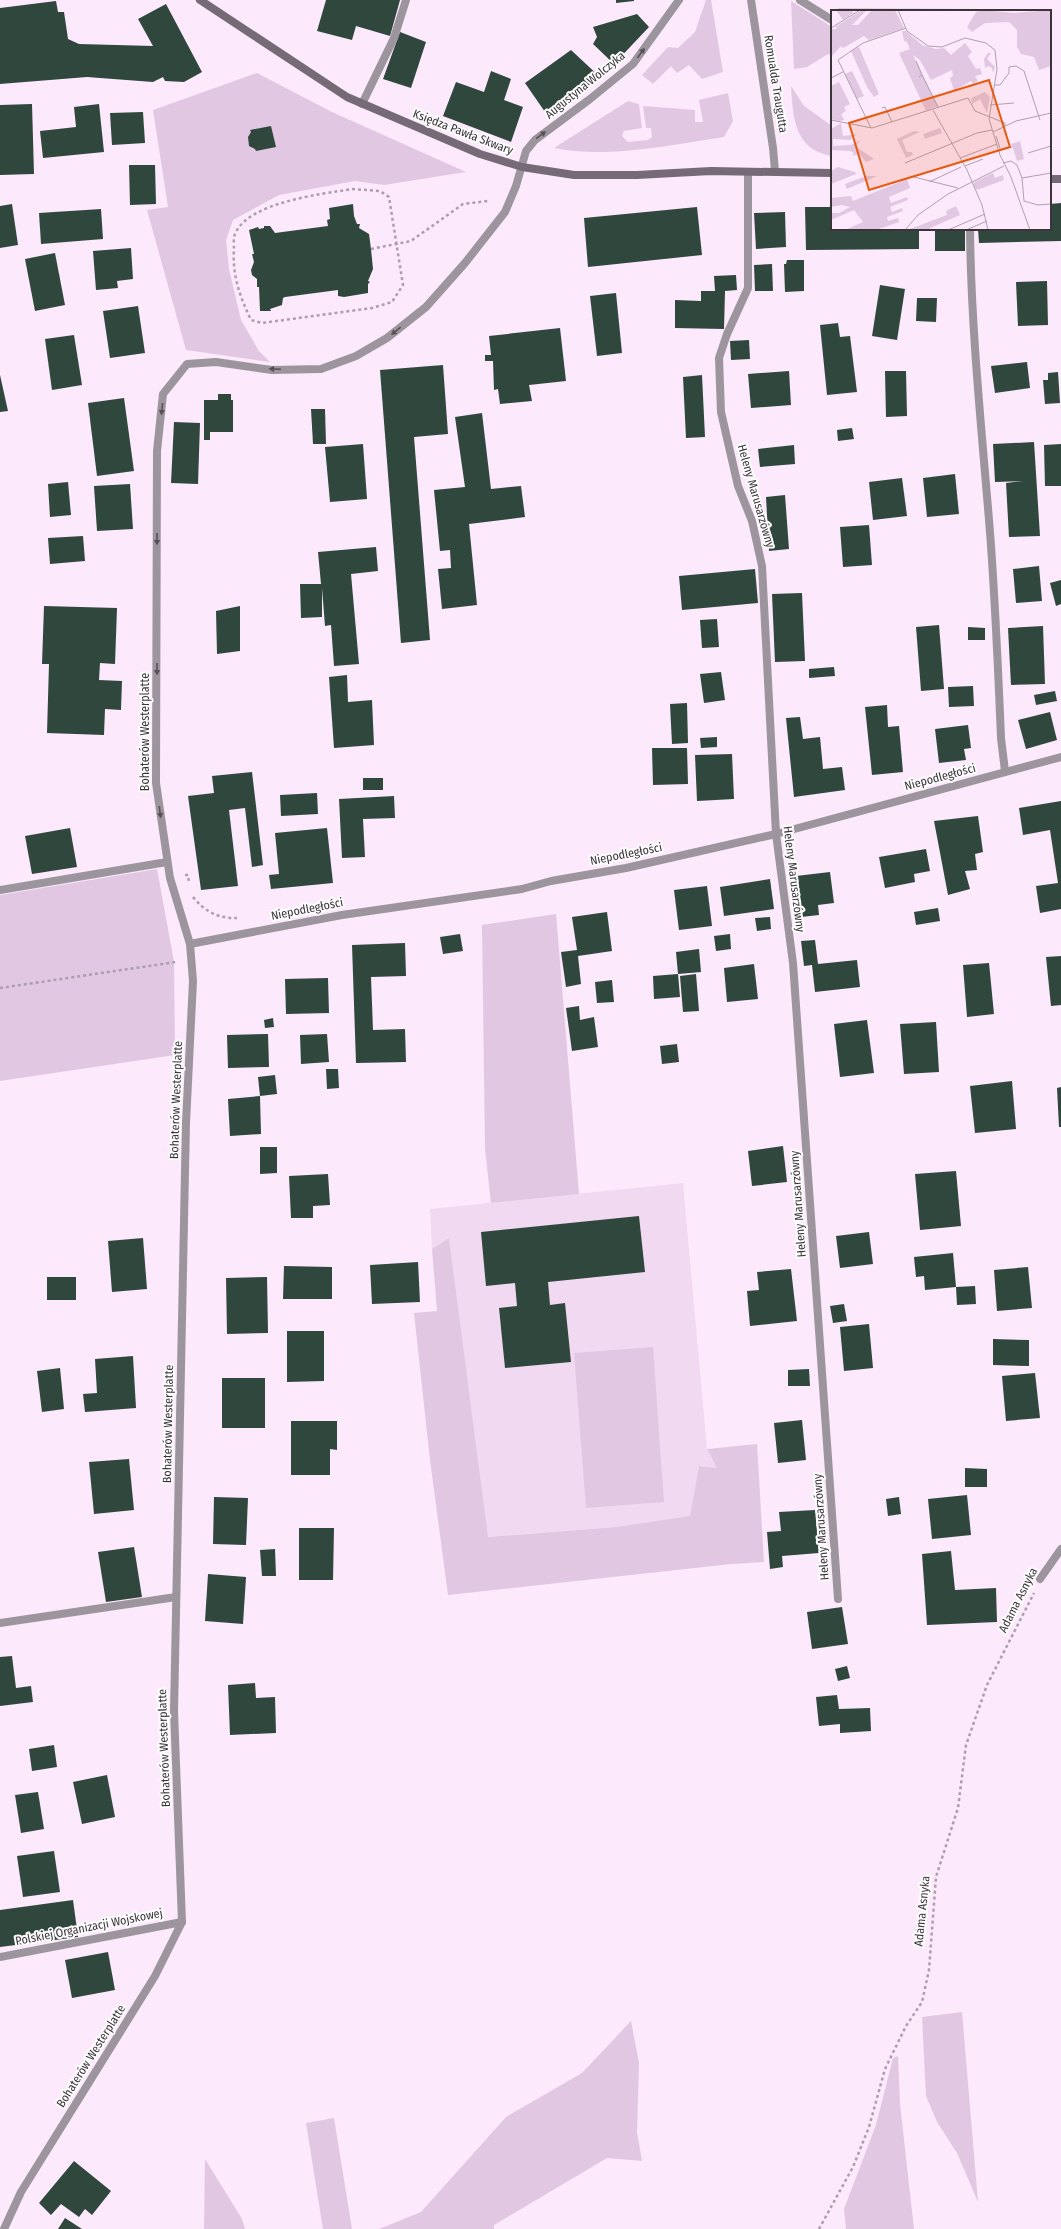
<svg xmlns="http://www.w3.org/2000/svg" width="1061" height="2229" font-family="'Fira Sans Condensed',sans-serif">
	<style>
		.built { fill: #f1daf1 }
		.green { fill: #e2c7e2 }
		.building { fill: #30473e }
		.lines { fill: none; stroke-linecap: round; stroke-linejoin: round }
		.path { stroke: #ac9eac; stroke-width: 2.5; stroke-dasharray: 3 3; stroke-linecap: butt }
		.service { stroke: #9d959d; stroke-width: 8 }
		.pedestrian { stroke: #9d959d; stroke-width: 8 }
		.minor { stroke: #9d959d; stroke-width: 8 }
		.tertiary { stroke: #9d959d; stroke-width: 8 }
		.secondary { stroke: #756a75; stroke-width: 8 }
		.oneway { fill: #585158 }
		.labels { text-anchor: middle; stroke-width: 4; stroke-linejoin: round; paint-order: stroke }
		.street-label { font-size: 12px; fill: #3b343b; stroke: #fdfdfd }
		.inset-road { fill: none; stroke: #afa1af; stroke-width: 1 }
		.view { fill: #e8590c; fill-opacity: 0.15; stroke: #e8590c; stroke-width: 2 }
		.inset-edge { fill: none; stroke: #3b343b; stroke-width: 2 }
	</style>
	<rect width="100%" height="100%" fill="#fce9fc"/>
	<polygon class="built" points="683,1183 707,1449 718,1468 699,1466 691,1516 616,1527 487,1537 449,1239 432,1249 430,1209"/>
	<g class="green">
		<polygon points="706,0 711,0 723,72 702,79 689,65 677,73 671,66 653,84 642,75 668,47 678,48 695,32"/>
		<polygon points="791,1 832,27 832,55 828,54 807,67 794,69"/>
		<polygon points="838,8 981,9 978,11 837,11"/>
		<polygon points="257,73 332,112 466,172 384,185 355,181 279,195 233,220 226,240 229,269 241,320 259,351 270,362 186,350 147,210 168,207 153,110"/>
		<path d="M791 86 804 106 832 126V156C794 150 793 117 791 86Z"/>
		<path d="M728 93 733 121 724 137C673 145 603 159 554 148L628 101 639 104 642 128 624 131 622 136 628 142 648 140 652 137 651 128H646L643 106 695 110V122H703L699 100Z"/>
		<polygon points="157,869 174,962 175,1055 0,1081 0,895"/>
		<polygon points="556,914 579,1194 491,1203 485,1149 482,925"/>
		<polygon points="449,1238 488,1537 616,1527 690,1516 699,1466 717,1468 707,1449 757,1444 764,1562 731,1564 448,1595 430,1460 414,1313 437,1311 432,1249"/>
		<polygon points="653,1347 664,1502 586,1508 574,1353"/>
		<polygon points="962,2012 978,2202 957,2153 937,2122 926,2096 922,2017"/>
		<polygon points="631,2021 639,2063 637,2133 642,2161 607,2158 494,2225 494,2229 379,2229 421,2212 506,2117 582,2073"/>
		<polygon points="898,2056 900,2104 914,2229 846,2229 844,2209 876,2125 893,2058"/>
		<polygon points="334,2118 352,2229 323,2229 306,2123"/>
		<polygon points="205,2159 242,2219 245,2229 204,2229"/>
	</g>
	<g class="building">
		<polygon points="326,0 400,0 390,36 356,26 352,40 317,31"/>
		<polygon points="616,0 634,0 634,1 616,3"/>
		<polygon points="56,1 58,12 64,12 68,39 79,44 153,46 138,19 166,4 202,72 184,82 165,81 163,77 153,82 87,77 0,84 0,8"/>
		<polygon points="637,14 649,27 614,64 593,44 597,37 593,27"/>
		<polygon points="400,32 426,42 411,88 383,79"/>
		<polygon points="571,50 601,78 545,112 525,83"/>
		<polygon points="491,71 511,79 504,100 523,107 511,142 443,116 456,82 484,92"/>
		<polygon points="32,104 34,174 0,175 0,105"/>
		<polygon points="99,104 104,152 43,158 40,131 76,127 74,107"/>
		<polygon points="143,112 145,143 112,145 110,113"/>
		<polygon points="271,126 276,147 256,151 255,149 249,146 248,137 251,132 250,130"/>
		<polygon points="129,165 155,165 156,204 130,205"/>
		<polygon points="1061,203 1061,241 979,243 978,229 1050,229 1050,204"/>
		<polygon points="12,204 18,245 0,248 0,206"/>
		<polygon points="353,204 354,216 357,224 360,224 359,228 369,234 371,249 373,269 368,281 370,282 368,284 368,293 344,297 338,296 338,290 285,297 283,298 282,305 270,309 271,311 260,311 259,287 257,287 257,279 252,275 251,270 254,262 252,254 254,254 249,230 258,227 259,229 264,228 264,226 270,226 275,233 328,226 327,220 330,219 329,208"/>
		<polygon points="697,207 702,255 588,267 584,218"/>
		<polygon points="805,207 832,207 832,229 919,229 919,249 806,250"/>
		<polygon points="101,209 103,239 41,244 39,213"/>
		<polygon points="785,212 786,247 756,249 754,213"/>
		<rect x="935" y="229" width="30" height="22"/>
		<polygon points="131,248 133,279 117,281 118,288 96,290 93,251"/>
		<polygon points="55,253 65,305 35,311 25,259"/>
		<polygon points="787,260 804,260 804,291 785,292 784,264 786,264"/>
		<polygon points="772,264 773,291 755,291 754,265"/>
		<polygon points="736,275 737,290 725,291 724,329 675,328 675,300 701,301 701,291 715,291 714,276"/>
		<polygon points="1047,281 1048,325 1018,326 1016,282"/>
		<polygon points="880,285 905,289 897,340 872,336"/>
		<polygon points="616,293 622,353 597,356 590,296"/>
		<polygon points="917,298 937,298 936,322 916,321"/>
		<polygon points="138,306 145,353 110,358 103,311"/>
		<polygon points="838,323 840,337 850,336 857,392 827,395 820,325"/>
		<polygon points="560,328 566,381 529,385 532,401 500,404 498,389 494,390 493,361 485,361 485,355 491,355 489,336"/>
		<polygon points="74,335 82,385 52,390 45,339"/>
		<polygon points="749,340 750,359 731,360 730,341"/>
		<polygon points="1027,362 1030,388 995,393 991,366"/>
		<polygon points="443,365 448,434 414,437 430,640 401,643 380,370"/>
		<polygon points="789,371 791,405 751,408 748,374"/>
		<polygon points="885,371 906,371 907,416 886,417"/>
		<polygon points="1058,372 1060,403 1045,404 1043,380 1048,380 1048,373"/>
		<polygon points="0,375 8,411 0,412"/>
		<polygon points="702,375 705,437 686,438 683,377"/>
		<polygon points="218,394 231,394 231,400 233,400 233,432 210,432 210,440 204,440 204,400 218,400"/>
		<polygon points="124,398 134,471 97,476 88,403"/>
		<polygon points="311,409 325,409 326,444 313,444"/>
		<polygon points="482,413 491,489 521,486 525,517 469,524 477,605 442,609 438,569 451,568 450,550 440,551 434,490 465,487 455,417"/>
		<polygon points="174,422 200,423 198,484 171,483"/>
		<polygon points="852,428 854,439 838,441 837,430"/>
		<polygon points="1034,442 1040,536 1009,537 1006,483 1023,481 995,482 993,444"/>
		<polygon points="363,444 367,499 330,502 325,447"/>
		<polygon points="1061,444 1061,486 1045,486 1044,445"/>
		<polygon points="794,445 795,464 760,467 758,449"/>
		<polygon points="955,474 959,514 927,517 923,478"/>
		<polygon points="902,478 907,516 873,520 869,482"/>
		<polygon points="68,482 71,515 50,517 48,484"/>
		<polygon points="130,484 133,529 97,531 94,486"/>
		<polygon points="785,495 789,549 769,551 766,497"/>
		<polygon points="869,525 872,565 843,567 840,527"/>
		<polygon points="83,536 85,561 50,564 48,538"/>
		<polygon points="376,547 378,571 351,574 359,664 334,666 331,625 325,626 322,588 322,617 301,618 300,584 321,584 318,552"/>
		<polygon points="1039,566 1042,601 1016,603 1013,569"/>
		<polygon points="755,569 758,603 682,610 679,576"/>
		<polygon points="1061,580 1061,604 1056,606 1050,583"/>
		<polygon points="802,593 805,661 775,662 772,594"/>
		<polygon points="44,606 117,608 115,664 100,663 99,680 122,681 121,710 105,709 104,735 47,733 49,664 42,664"/>
		<polygon points="240,606 240,651 217,654 216,611"/>
		<polygon points="717,619 719,647 702,648 700,620"/>
		<polygon points="939,625 944,689 921,691 916,627"/>
		<polygon points="1043,626 1045,684 1011,685 1008,628"/>
		<polygon points="968,627 985,628 985,640 968,640"/>
		<polygon points="834,667 835,676 809,678 809,669"/>
		<polygon points="721,672 725,700 704,703 700,674"/>
		<polygon points="347,675 348,702 372,700 374,745 334,748 329,677"/>
		<polygon points="973,686 974,706 949,707 948,687"/>
		<polygon points="1055,691 1057,701 1036,705 1034,695"/>
		<polygon points="687,703 688,743 672,744 670,704"/>
		<polygon points="887,705 888,727 899,726 903,772 872,775 865,707"/>
		<polygon points="1050,712 1057,740 1026,749 1018,720"/>
		<polygon points="800,717 803,739 820,737 823,769 842,767 845,790 794,797 786,718"/>
		<polygon points="968,725 971,748 964,749 966,760 939,763 935,729"/>
		<polygon points="717,737 717,747 701,748 700,738"/>
		<polygon points="652,748 687,748 688,784 653,785"/>
		<polygon points="732,754 734,799 697,801 695,755"/>
		<polygon points="252,772 263,865 252,867 245,808 229,810 238,886 201,890 188,796 214,793 212,776"/>
		<rect x="363" y="778" width="20" height="12"/>
		<polygon points="317,793 318,814 281,816 280,795"/>
		<polygon points="394,796 395,818 363,819 365,857 342,858 339,799"/>
		<polygon points="1061,801 1061,909 1040,913 1036,886 1058,883 1050,830 1023,835 1019,808"/>
		<polygon points="978,816 983,852 975,854 977,870 965,871 970,889 948,895 934,821"/>
		<polygon points="70,828 77,867 32,874 25,836"/>
		<polygon points="327,828 333,883 271,889 269,875 279,874 275,833"/>
		<polygon points="926,849 930,871 914,874 915,882 885,888 879,857"/>
		<polygon points="830,872 834,903 818,905 819,915 801,917 796,876"/>
		<polygon points="770,879 774,909 724,916 720,887"/>
		<polygon points="707,886 712,926 679,930 674,890"/>
		<polygon points="938,908 940,921 916,925 914,912"/>
		<polygon points="607,912 612,951 578,956 581,984 566,987 561,952 577,950 572,917"/>
		<polygon points="770,917 771,929 757,931 755,918"/>
		<polygon points="460,934 463,951 443,954 440,937"/>
		<polygon points="730,934 731,949 716,951 714,936"/>
		<polygon points="815,940 818,964 857,960 860,987 815,992 812,965 804,966 801,941"/>
		<polygon points="405,943 406,976 371,977 373,1030 405,1029 406,1062 356,1063 352,945"/>
		<polygon points="699,949 701,972 678,974 676,952"/>
		<polygon points="1061,956 1061,1005 1051,1006 1046,957"/>
		<polygon points="989,963 994,1014 967,1017 963,965"/>
		<polygon points="754,964 758,999 727,1002 724,968"/>
		<polygon points="678,974 680,997 654,999 653,976"/>
		<polygon points="696,974 699,1011 683,1012 680,976"/>
		<polygon points="328,978 329,1013 286,1014 285,979"/>
		<polygon points="612,980 614,1002 597,1003 595,982"/>
		<polygon points="579,1006 580,1020 594,1017 598,1047 572,1051 566,1008"/>
		<polygon points="273,1018 274,1027 265,1028 264,1020"/>
		<polygon points="867,1020 874,1073 840,1077 834,1024"/>
		<polygon points="936,1022 939,1072 904,1074 900,1024"/>
		<polygon points="268,1034 269,1067 228,1068 227,1035"/>
		<polygon points="327,1034 329,1062 301,1064 300,1035"/>
		<polygon points="677,1044 679,1062 662,1064 660,1046"/>
		<polygon points="326,1069 338,1069 339,1088 327,1089"/>
		<polygon points="275,1075 277,1094 260,1096 261,1134 230,1136 228,1099 260,1096 258,1077"/>
		<polygon points="1012,1081 1016,1129 975,1133 970,1086"/>
		<polygon points="1061,1087 1061,1127 1059,1127 1057,1088"/>
		<polygon points="783,1146 787,1182 752,1186 748,1151"/>
		<polygon points="260,1147 277,1147 277,1173 260,1174"/>
		<polygon points="956,1171 961,1226 920,1230 915,1174"/>
		<polygon points="328,1174 330,1205 313,1206 313,1218 291,1218 289,1176"/>
		<polygon points="639,1216 645,1272 548,1282 550,1305 565,1303 571,1362 505,1368 499,1308 517,1306 515,1283 486,1286 481,1232"/>
		<polygon points="869,1232 873,1264 840,1268 836,1236"/>
		<polygon points="143,1238 147,1289 112,1292 108,1241"/>
		<polygon points="953,1253 956,1287 925,1290 924,1276 916,1277 914,1257"/>
		<polygon points="418,1262 420,1302 372,1304 370,1265"/>
		<polygon points="284,1266 332,1267 332,1299 283,1299"/>
		<polygon points="1028,1267 1032,1308 997,1311 994,1270"/>
		<polygon points="791,1269 797,1321 750,1326 747,1291 759,1290 757,1272"/>
		<rect x="47" y="1277" width="29" height="23"/>
		<polygon points="267,1277 268,1333 227,1334 226,1278"/>
		<polygon points="975,1286 976,1304 957,1305 956,1287"/>
		<polygon points="844,1304 847,1321 833,1323 830,1306"/>
		<polygon points="869,1324 873,1368 844,1371 840,1327"/>
		<polygon points="287,1331 324,1331 324,1381 287,1382"/>
		<polygon points="993,1339 1029,1340 1029,1366 993,1365"/>
		<polygon points="133,1356 136,1408 85,1412 83,1394 97,1393 95,1359"/>
		<polygon points="60,1368 64,1409 42,1412 37,1371"/>
		<polygon points="809,1369 810,1386 788,1386 788,1370"/>
		<polygon points="1035,1373 1040,1418 1006,1421 1002,1376"/>
		<rect x="222" y="1378" width="43" height="50"/>
		<polygon points="802,1420 806,1460 778,1463 774,1423"/>
		<polygon points="291,1421 337,1421 337,1450 330,1449 330,1475 291,1475"/>
		<polygon points="129,1459 134,1510 94,1514 89,1462"/>
		<polygon points="965,1468 987,1469 987,1487 965,1487"/>
		<polygon points="967,1495 971,1535 932,1539 928,1499"/>
		<polygon points="214,1497 248,1498 246,1545 213,1544"/>
		<polygon points="899,1497 901,1514 888,1516 886,1499"/>
		<polygon points="815,1510 819,1553 782,1556 783,1567 770,1569 767,1532 781,1531 779,1512"/>
		<polygon points="299,1528 334,1528 333,1580 299,1580"/>
		<polygon points="134,1547 142,1597 106,1602 98,1552"/>
		<polygon points="275,1549 276,1576 262,1576 260,1550"/>
		<polygon points="951,1551 955,1590 996,1588 997,1622 927,1625 922,1554"/>
		<polygon points="208,1574 246,1577 243,1624 205,1621"/>
		<polygon points="842,1607 848,1644 812,1649 807,1612"/>
		<polygon points="12,1656 16,1688 31,1686 33,1702 0,1706 0,1657"/>
		<polygon points="847,1666 850,1678 838,1681 835,1669"/>
		<polygon points="255,1683 256,1698 275,1697 276,1733 230,1735 228,1685"/>
		<polygon points="837,1695 839,1709 870,1708 871,1731 840,1733 840,1724 819,1726 816,1697"/>
		<polygon points="54,1745 57,1767 32,1771 29,1749"/>
		<polygon points="107,1775 115,1817 82,1824 73,1782"/>
		<polygon points="38,1792 44,1829 21,1833 15,1795"/>
		<polygon points="54,1851 60,1892 23,1897 17,1856"/>
		<polygon points="73,1900 78,1937 0,1947 0,1910"/>
		<polygon points="108,1952 115,1990 72,1998 65,1960"/>
		<polygon points="74,2161 111,2191 92,2215 85,2209 79,2217 61,2204 51,2215 39,2203"/>
		<polygon points="65,2218 82,2229 58,2229"/>
	</g>
	<g class="lines">
		<g class="path">
			<path d="M352 189 380 191 389 197 403 285 392 302 372 308 262 323 251 320C240 297 232 275 234 249 234 245 233 238 235 234 248 202 322 194 352 189Z"/>
			<polyline points="371,249 411,241 463,204 488,201"/>
			<polyline points="185,875 188,875 189,883"/>
			<path d="M193 897C204 911 219 919 237 918"/>
			<polyline points="0,988 176,962"/>
			<polyline points="819,2229 853,2167 869,2127 885,2069 906,2026 922,2002 929,1970 936,1877 958,1808 966,1745 987,1685 1034,1593"/>
		</g>
		<g class="service">
			<polyline points="362,104 394,38 406,0"/>
			<path d="M970 229C971 326 981 423 989 520 995 592 998 665 1001 738L1005 771"/>
			<polyline points="0,890 167,862"/>
			<polyline points="0,1623 176,1597"/>
		</g>
		<polyline class="pedestrian" points="800,0 832,20"/>
		<g class="minor">
			<polyline points="748,172 748,288 727,334 719,358 721,412 738,486 752,521 762,566 776,834 793,963 838,1599"/>
			<polyline points="190,944 342,915 522,889 551,881 626,868 776,834 1061,757"/>
			<polyline points="1040,1579 1061,1549"/>
			<polyline points="0,1957 182,1922"/>
			<polyline points="4,2229 21,2192 155,1976 182,1922 174,1711 186,1123 193,981 190,944 170,878 156,783 157,451 163,394 187,364 216,362 272,370 321,369 356,356 387,338 426,307 465,263 505,212 516,186 526,151 535,140 590,99 633,64 679,0"/>
		</g>
		<polyline class="tertiary" points="751,0 773,148 775,171"/>
		<g class="secondary">
			<polyline points="200,0 347,97 480,154 522,167 574,175 637,175 711,171 832,173"/>
			<polyline points="1050,179 1061,179"/>
		</g>
	</g>
	<defs><path id="oneway-solid" d="M-6-.8H1V-3.2L6.5 0L1 3.2V.8H-6Z"/></defs>
	<g class="oneway">
		<use href="#oneway-solid" transform="translate(641 53) rotate(-54)"/>
		<use href="#oneway-solid" transform="translate(541 135) rotate(-36)"/>
		<use href="#oneway-solid" transform="translate(396 331) rotate(141)"/>
		<use href="#oneway-solid" transform="translate(275 369) rotate(-178)"/>
		<use href="#oneway-solid" transform="translate(162 409) rotate(96)"/>
		<use href="#oneway-solid" transform="translate(157 539) rotate(90)"/>
		<use href="#oneway-solid" transform="translate(157 669) rotate(90)"/>
		<use href="#oneway-solid" transform="translate(160 812) rotate(82)"/>
	</g>
	<g class="labels">
		<g class="street-label">
			<text transform="translate(776 84) rotate(81)" y="4">Romualda Traugutta</text>
			<text transform="translate(585 85) rotate(-39)" y="4">Augustyna Wolczyka</text>
			<text transform="translate(463 132) rotate(21)" y="4">Księdza Pawła Skwary</text>
			<text transform="translate(756 496) rotate(74)" y="4">Heleny Marusarzówny</text>
			<text transform="translate(145 732) rotate(-90)" y="4">Bohaterów Westerplatte</text>
			<text transform="translate(940 777) rotate(-15)" y="4">Niepodległości</text>
			<text transform="translate(626 854) rotate(-11)" y="4">Niepodległości</text>
			<text transform="translate(794 879) rotate(83)" y="4">Heleny Marusarzówny</text>
			<text transform="translate(307 909) rotate(-11)" y="4">Niepodległości</text>
			<text transform="translate(176 1100) rotate(-88)" y="4">Bohaterów Westerplatte</text>
			<text transform="translate(798 1204) rotate(-94)" y="4">Heleny Marusarzówny</text>
			<text transform="translate(168 1424) rotate(-89)" y="4">Bohaterów Westerplatte</text>
			<text transform="translate(821 1527) rotate(-94)" y="4">Heleny Marusarzówny</text>
			<text transform="translate(1018 1600) rotate(-63)" y="4">Adama Asnyka</text>
			<text transform="translate(164 1748) rotate(-92)" y="4">Bohaterów Westerplatte</text>
			<text transform="translate(922 1911) rotate(-84)" y="4">Adama Asnyka</text>
			<text transform="translate(89 1927) rotate(-11)" y="4">Polskiej Organizacji Wojskowej</text>
			<text transform="translate(91 2056) rotate(-58)" y="4">Bohaterów Westerplatte</text>
		</g>
	</g>
	<g transform="translate(831 10)">
		<rect width="220" height="220" fill="#fce9fc"/>
		<path d="M5 0H21L22 3 12 10ZM31 0H36L21 15H27L41 0H64L73 18 38 30 33 26 12 38 10 36 0 47V19H6L4 17ZM152 0 183 3 220 0V56L208 60 203 47 190 44 186 37V20L178 12 154 13 141 22 136 17 145 2ZM71 21H75L91 35 105 39 113 38 120 45 134 33 141 42 137 46 145 59 149 58 151 64 144 66 147 71 142 74 140 71 123 81 119 68 122 66 121 60 100 70 89 50 82 45 107 96 95 101 68 43 79 39 76 32 73 31ZM28 37 48 84 43 87 36 77 20 41ZM157 43H160L156 49 164 57 162 63 161 58 157 56 154 58 153 49ZM21 61 33 86 26 89 14 64ZM8 72 19 94 13 97 15 101 10 104 13 110 8 111 0 109V76ZM154 82 159 87 156 103 149 89 141 94 140 88ZM10 113 12 126 26 124 19 130 2 129V136L20 135 30 130 24 136 43 149 35 152 28 144 21 146 23 143 19 141 0 140V119ZM109 118 111 123 94 129 92 124ZM83 121 89 122 71 130 76 142H81L82 145 75 148 66 129ZM189 131 193 149 186 151 182 138H178L181 137 180 134ZM7 157 24 162 25 164 0 174V161ZM162 163 164 168 172 165 173 170 146 180 142 175 143 172ZM35 166H46L16 179 14 174ZM76 169 79 178 58 187 60 193 76 187 77 190 59 197 61 202 71 198 72 201 56 207 57 211 67 208 68 212 45 220H14L32 212 23 200 0 210V203H8L19 197 11 195 0 197V188L20 186 22 191ZM125 196 129 205 99 218V220H76L116 205 115 201Z" fill="#e2c7e2"/>
		<path class="inset-road" d="M67 0 76 21 97 36 111 37 134 28 155 33 164 40 166 59 158 109 169 145 180 167 199 220M0 18 29 0M85 51 91 65M88 67 91 65 107 97M0 68 12 62M164 75H169L178 63V57L185 56 193 61 209 110M159 95 183 93M51 98 54 97 61 112M102 100 136 160 151 195 157 220M0 110 41 118 137 88 144 101 174 113V116M40 118 7 50 32 33 75 18M162 122 185 111 220 103M165 126 169 138M197 143 220 136M129 148 166 134M74 153 146 123 161 120M172 153 180 151 186 155 191 168 193 191M134 156 152 149M79 166 127 178M191 168 220 163M98 172 130 157M193 191 207 195 220 194M74 220 87 205 117 184 173 156M117 220 154 204M135 220 156 211"/>
		<path class="view" d="M158 70 179 137 38 180 18 113Z"/>
		<rect width="220" height="220" class="inset-edge"/>
	</g>
</svg>
